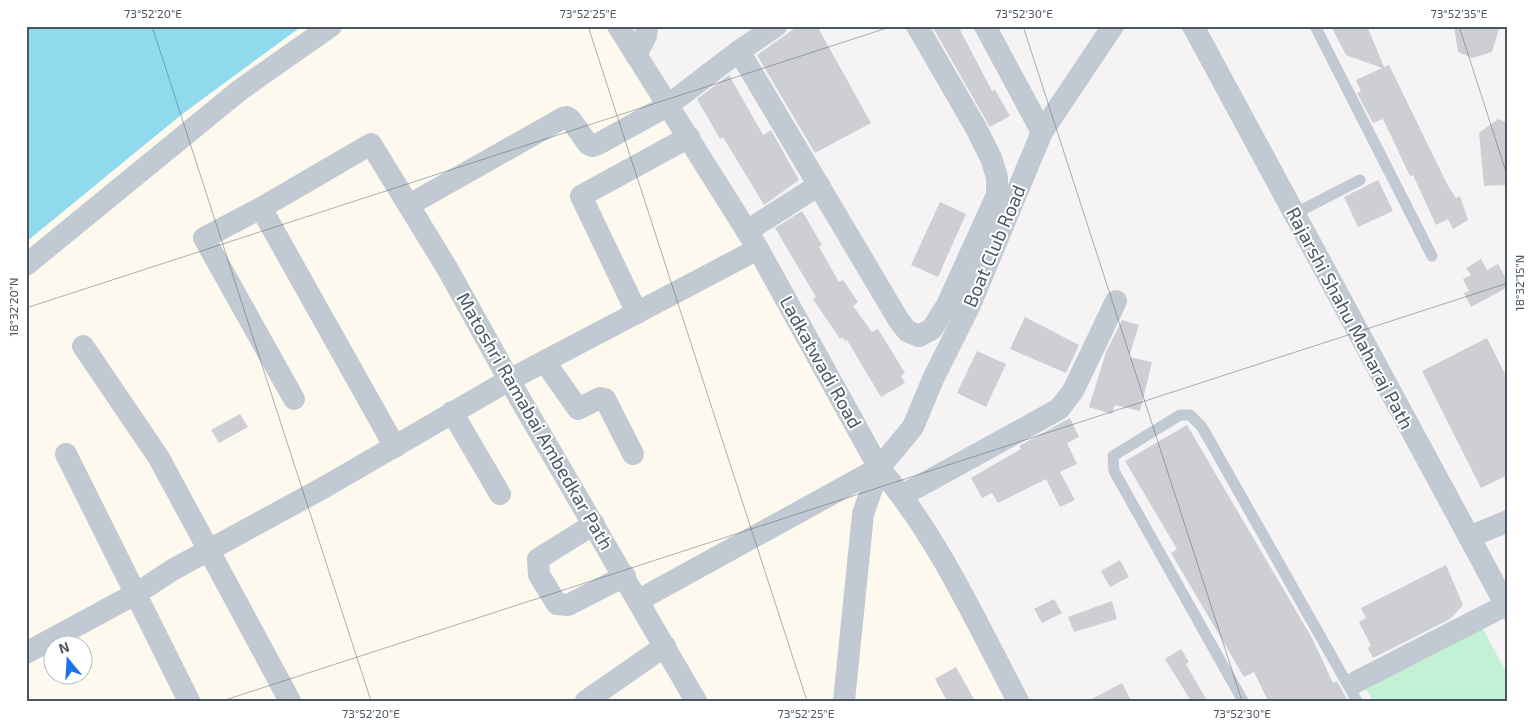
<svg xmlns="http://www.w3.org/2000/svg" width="1534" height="727" font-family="'Exo 2',sans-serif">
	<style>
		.commercial { fill: #fdf9ef; fill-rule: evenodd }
		.green { fill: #c3f1d5 }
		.water { fill: #90daee }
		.building { fill: #cdcfd5 }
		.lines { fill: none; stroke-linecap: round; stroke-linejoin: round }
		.lane { stroke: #c1cad2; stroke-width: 11 }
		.street { stroke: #c1cad2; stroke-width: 22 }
		.ticks { fill: none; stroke: #4a5661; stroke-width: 1; stroke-opacity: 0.45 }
		.labels { text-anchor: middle; stroke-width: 4; stroke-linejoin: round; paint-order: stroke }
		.street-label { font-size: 19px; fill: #4a5661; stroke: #fff }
		.neatline { fill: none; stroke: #4a5661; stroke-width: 2 }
		.ticks-label { font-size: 12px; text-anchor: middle; fill: #4a5661 }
	</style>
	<rect width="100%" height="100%" fill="#f5f3f3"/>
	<path class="commercial" d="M50 26H627L866 422 913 495 1023 701H26V45ZM52 644H82V674H52Z"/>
	<polygon class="green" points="1482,627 1508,676 1508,701 1373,701 1366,689"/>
	<polygon class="water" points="26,26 302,26 181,115 26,242"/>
	<g class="building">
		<polygon points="798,26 817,26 871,123 815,153 757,55"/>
		<polygon points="932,26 958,26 992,91 995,90 1010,116 990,127"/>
		<polygon points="1331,26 1367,26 1384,67 1389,65 1447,184 1456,198 1460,196 1468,220 1453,229 1448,219 1436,225 1413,175 1410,176 1383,119 1373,123 1357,93 1361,91 1356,80 1382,68 1346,55"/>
		<polygon points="1454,26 1500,26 1492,52 1472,58 1458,52"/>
		<polygon points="729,75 763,135 771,130 799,180 764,205 723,137 720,139 697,99"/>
		<polygon points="1498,119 1508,123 1508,185 1484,186 1479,133"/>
		<polygon points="1378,180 1393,211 1358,227 1344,197"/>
		<polygon points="940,202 966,214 938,277 911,265"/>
		<polygon points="802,211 822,245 819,247 839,282 843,280 858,302 853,306 872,332 878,329 905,373 901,376 905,383 881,397 847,340 845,341 842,337 840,339 813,299 816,297 775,228"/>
		<polygon points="1481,259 1487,270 1498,264 1508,282 1508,287 1471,307 1464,293 1469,291 1463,279 1471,275 1466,268"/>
		<polygon points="1025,317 1079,345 1066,373 1010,349"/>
		<polygon points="1122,320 1139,325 1129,357 1152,362 1140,411 1115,405 1112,414 1089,407 1106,352"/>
		<polygon points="1487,338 1508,380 1508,475 1481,488 1422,371"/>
		<polygon points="977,351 1006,364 986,407 957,393"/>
		<polygon points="240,414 248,427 219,443 211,430"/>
		<polygon points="1070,418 1079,437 1067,443 1077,464 1060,472 1075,500 1060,507 1046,479 998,503 992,493 982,498 971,478 1021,449 1019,446"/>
		<polygon points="1187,425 1312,638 1333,683 1337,681 1348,701 1268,701 1254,672 1244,677 1171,553 1177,549 1125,461"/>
		<polygon points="1120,560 1129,577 1110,587 1101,571"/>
		<polygon points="1446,565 1463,605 1450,619 1373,658 1368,648 1371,646 1359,622 1366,618 1361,608"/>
		<polygon points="1054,599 1062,613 1042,623 1034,609"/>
		<polygon points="1112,601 1117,619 1074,632 1068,617"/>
		<polygon points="1181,649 1189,662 1186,664 1207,701 1191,701 1165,659"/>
		<polygon points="956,667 975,701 947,701 935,679"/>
		<polygon points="1122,683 1131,701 1088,701"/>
	</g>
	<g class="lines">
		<g class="lane">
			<polyline points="1315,26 1432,256"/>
			<polyline points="1294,214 1360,180"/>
			<polyline points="1243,701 1114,471 1113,456 1180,415 1190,415 1202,427 1357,701"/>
		</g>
		<g class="street">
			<path d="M618 26 758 249 879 468C938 536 976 622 1018 701"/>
			<polyline points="985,26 1042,132"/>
			<polyline points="1193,26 1508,609"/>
			<polyline points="739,51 898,319 907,331 919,336 932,329 947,305 997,195 997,177 991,158 976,128 917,26"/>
			<polyline points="636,55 646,36 647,26"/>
			<polyline points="409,205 563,118 567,117 571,120 588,144 592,146 598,144 667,106 739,51 776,26"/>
			<polyline points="261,208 204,238 294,399"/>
			<polyline points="747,231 819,185"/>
			<polyline points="26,265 240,90 331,26"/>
			<polyline points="637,313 581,196 689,137"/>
			<polyline points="83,346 159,458 290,701"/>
			<polyline points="545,362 578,409 600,398 605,399 633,454"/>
			<polyline points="452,412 500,494"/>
			<polyline points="395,447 261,208 371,144 447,268 509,380 696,701"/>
			<polyline points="66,454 189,701"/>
			<polyline points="903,495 1059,409 1073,391 1116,301"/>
			<polyline points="594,524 538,559 539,575 557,604 568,605 625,576"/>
			<polyline points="1469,537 1508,521"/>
			<polyline points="639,600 879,468"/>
			<polyline points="26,653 137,593 174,569 323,488 509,380 758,249"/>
			<polyline points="1354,683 1506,605"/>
			<polyline points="586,701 665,646"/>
			<polyline points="844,701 863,514 879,468 913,427 933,379 970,305 1042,132 1113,26"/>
		</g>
	</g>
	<path class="ticks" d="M152 26 371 701M588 26 807 701M1023 26 1242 701M1459 26 1508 178M26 308 893 26M222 701 1508 283"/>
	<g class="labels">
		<g class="street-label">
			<text transform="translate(994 246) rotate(-67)" y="7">Boat Club Road</text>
			<text transform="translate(1350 318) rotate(62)" y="7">Rajarshi Shahu Maharaj Path</text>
			<text transform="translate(821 362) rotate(61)" y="7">Ladkatwadi Road</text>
			<text transform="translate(535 421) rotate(60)" y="7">Matoshri Ramabai Ambedkar Path</text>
		</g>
	</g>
	<rect width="1534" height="727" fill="none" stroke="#ffffff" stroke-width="55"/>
	<g transform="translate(68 660) rotate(342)"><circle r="24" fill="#ffffff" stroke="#b7bbc0"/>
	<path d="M0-4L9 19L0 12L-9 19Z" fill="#1a73e8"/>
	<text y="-8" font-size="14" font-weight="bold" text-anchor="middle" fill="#4a5661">N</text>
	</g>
	<rect x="28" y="28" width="1478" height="672" class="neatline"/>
	<g class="ticks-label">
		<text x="153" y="18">73°52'20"E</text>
		<text x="588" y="18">73°52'25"E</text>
		<text x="1024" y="18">73°52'30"E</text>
		<text x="1459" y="18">73°52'35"E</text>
		<text transform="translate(1520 283) rotate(-90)" y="4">18°32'15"N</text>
		<text transform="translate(14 307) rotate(-90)" y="4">18°32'20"N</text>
		<text x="371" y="718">73°52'20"E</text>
		<text x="806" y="718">73°52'25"E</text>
		<text x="1242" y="718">73°52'30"E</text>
	</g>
</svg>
